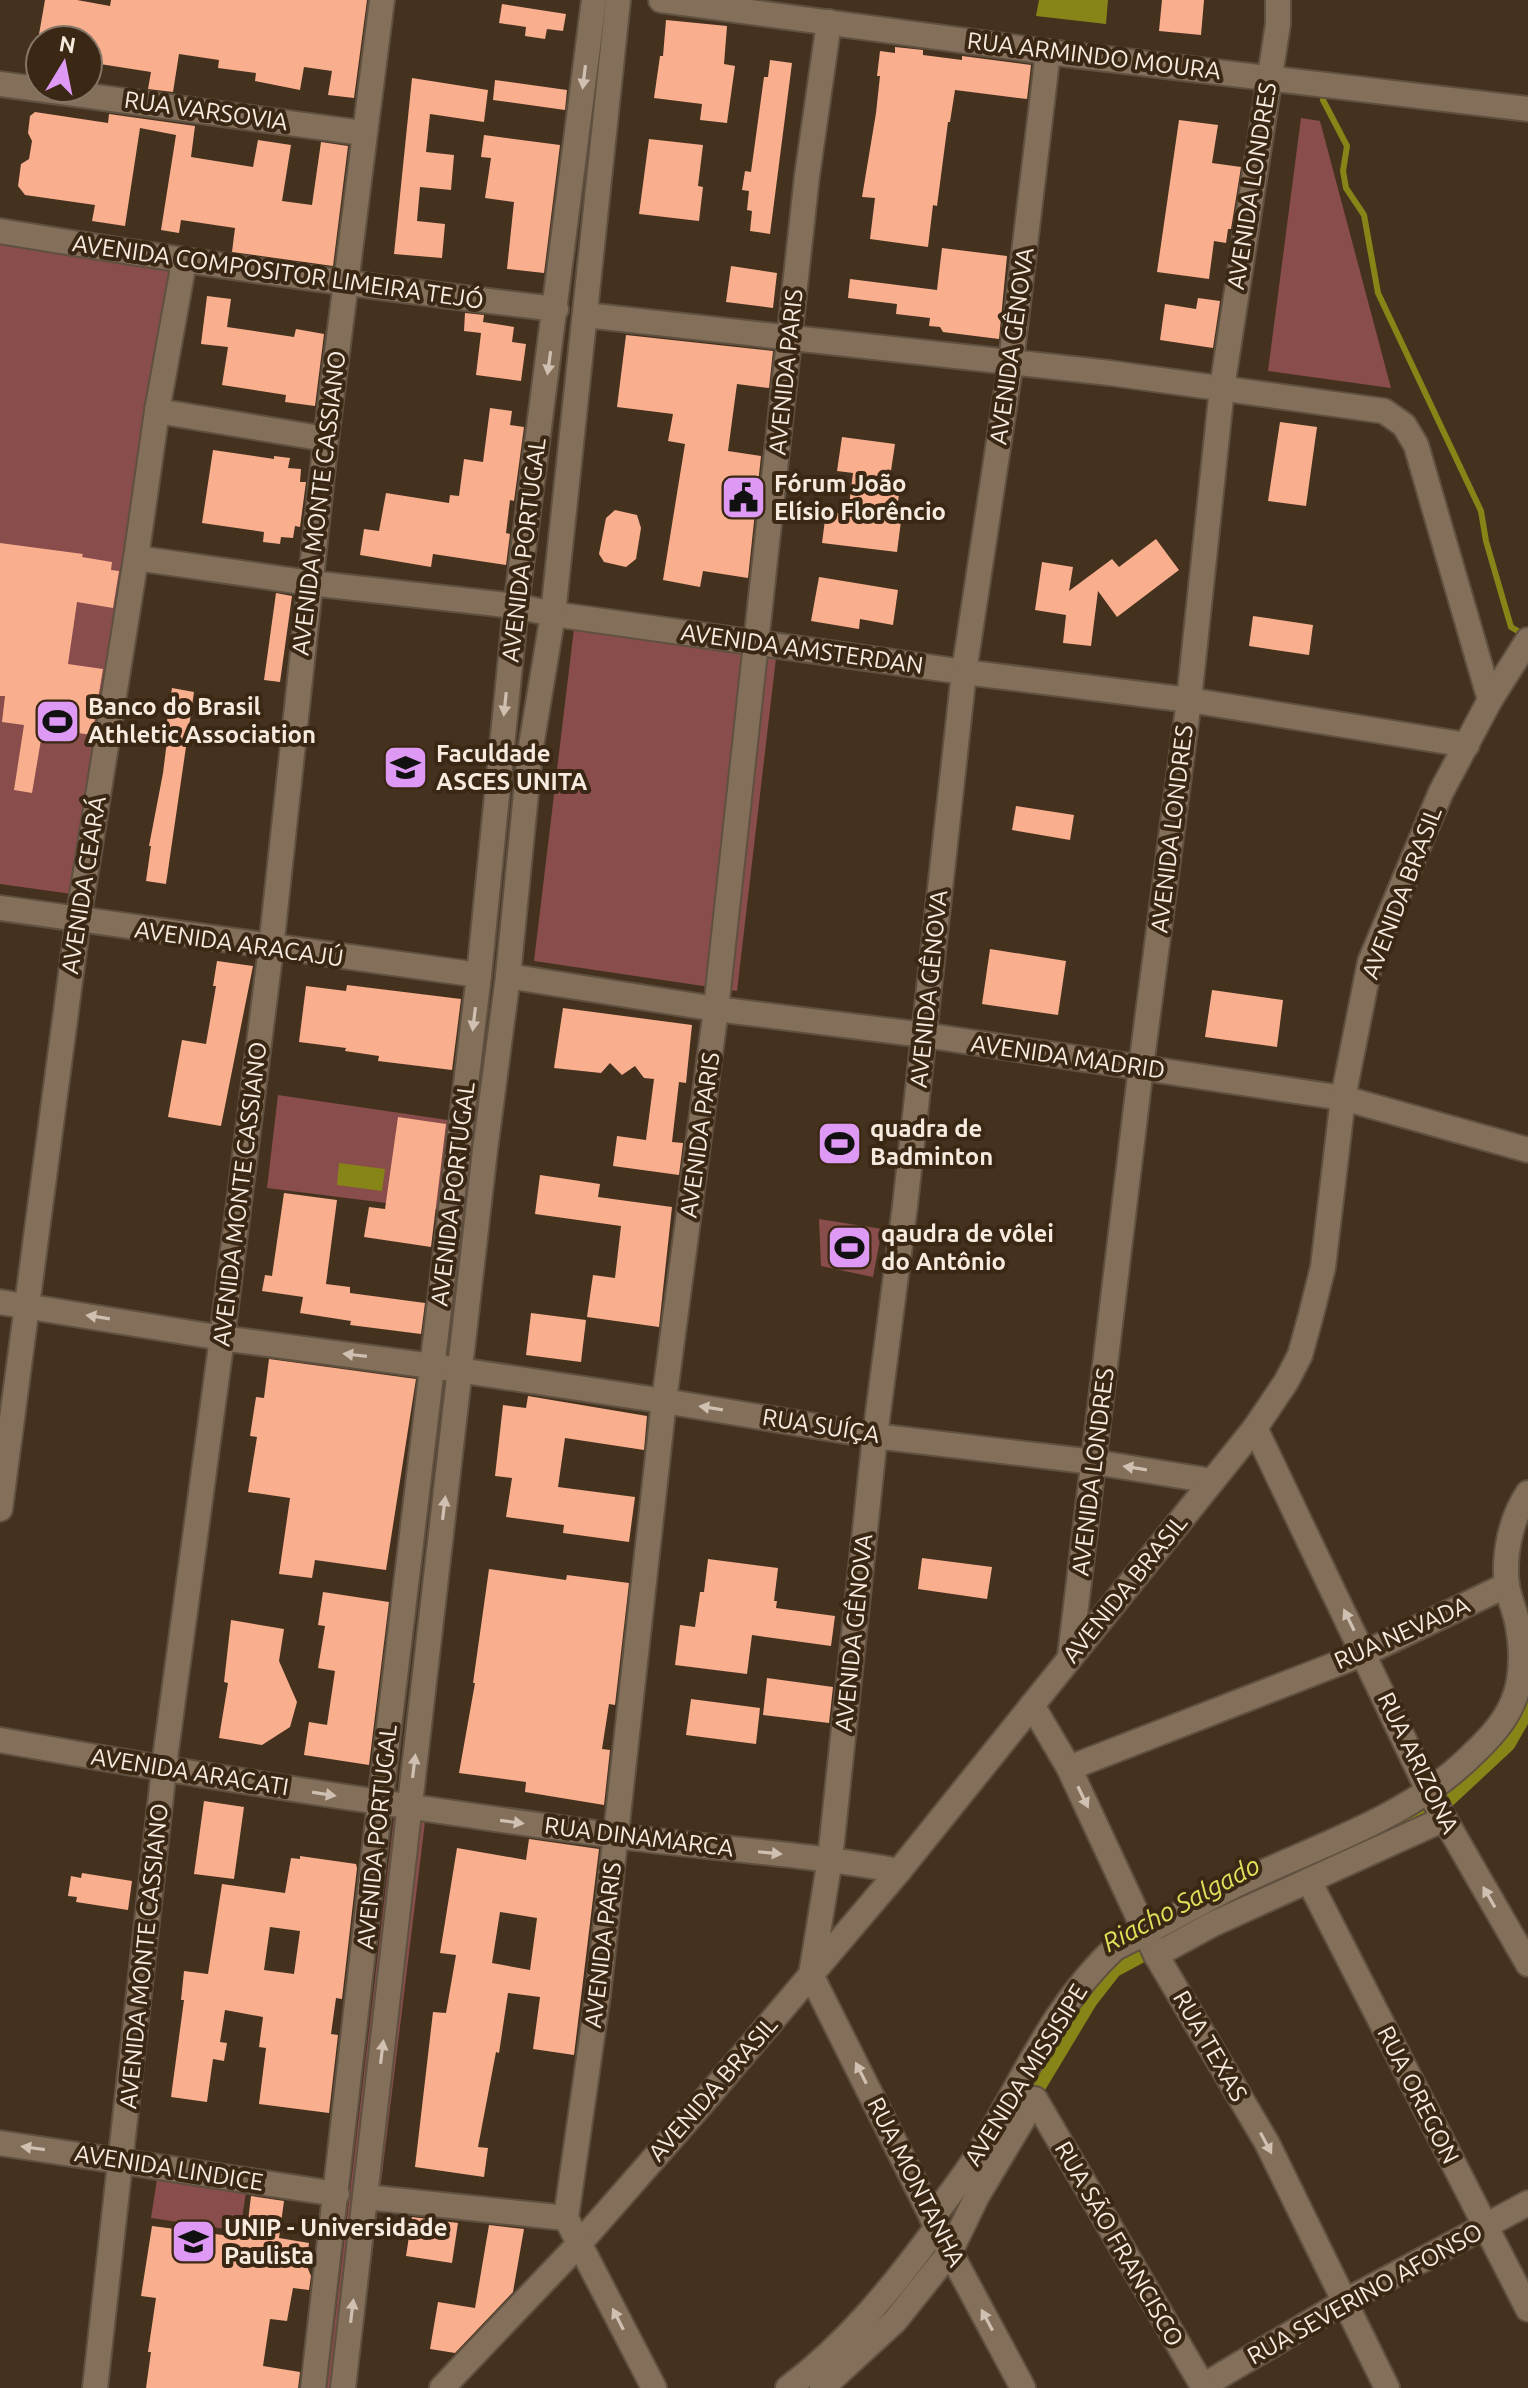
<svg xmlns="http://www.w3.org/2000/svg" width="1528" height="2388" font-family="Ubuntu,sans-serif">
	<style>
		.green { fill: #894d4b }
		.water { fill: #878517 }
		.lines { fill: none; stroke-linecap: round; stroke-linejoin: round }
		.stream { stroke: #878517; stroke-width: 6 }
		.canal { stroke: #878517; stroke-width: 22 }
		.building { fill: #f9ae8e; fill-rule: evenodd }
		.minor-casing { stroke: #5f503f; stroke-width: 28 }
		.minor { stroke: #846f5b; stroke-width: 24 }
		.oneway { fill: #cfc0b1 }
		.labels { text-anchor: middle; stroke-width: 8; stroke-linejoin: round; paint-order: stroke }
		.street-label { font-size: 24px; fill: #f7ebdf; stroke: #3a2815 }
		.poi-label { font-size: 24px; font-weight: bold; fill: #f7ebdf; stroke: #3a2815; text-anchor: start }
		.water-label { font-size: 26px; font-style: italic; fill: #e2e15c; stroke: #3a2815 }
	</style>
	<rect width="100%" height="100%" fill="#44321f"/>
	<g class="green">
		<polygon points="1301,118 1320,121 1391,388 1268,371"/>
		<polygon points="0,240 169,265 177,273 79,895 0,884"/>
		<polygon points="576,612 778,641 737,991 534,961"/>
		<polygon points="278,1095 461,1122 450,1211 267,1188"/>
		<polygon points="819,1219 882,1229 873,1277 821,1266"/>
		<polygon points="396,1799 427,1805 356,2388 327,2388"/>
		<polygon points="158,2173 247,2186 240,2231 151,2218"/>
	</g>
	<g class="water">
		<polygon points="1039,0 1108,0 1106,24 1036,16"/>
		<polygon points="826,1124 858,1129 851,1164 821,1158"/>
		<polygon points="339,1163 385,1169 382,1191 337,1185"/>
	</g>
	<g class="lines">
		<polyline class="stream" points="1323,100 1347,146 1343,171 1346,188 1364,215 1378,293 1481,511 1486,541 1511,627 1526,636"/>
		<g class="canal">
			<polyline points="1301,1871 1420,1814 1446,1797 1505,1742 1528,1702"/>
			<polyline points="1019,2112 1087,1999 1112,1967 1166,1938"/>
		</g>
	</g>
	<g class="building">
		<polygon points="45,0 77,0 110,6 111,0 367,0 354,98 328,95 332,71 304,67 300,90 255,81 256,73 218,68 219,60 179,54 173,92 148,89 151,72 100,64 101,60 88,58 88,40 38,40"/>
		<polygon points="1162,0 1204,0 1201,35 1159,31"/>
		<polygon points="502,4 566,14 563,31 547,29 545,39 525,36 526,27 499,23"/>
		<polygon points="666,20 727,26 724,64 735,66 727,123 700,120 702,104 654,98 660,56 663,56"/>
		<polygon points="895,47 923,50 923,55 962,60 962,56 1031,65 1027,99 955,90 950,122 948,122 937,206 933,205 928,247 870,239 875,198 862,197 876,113 880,76 877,76 880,51 895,53"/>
		<polygon points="770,60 792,63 770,234 750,231 752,211 747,210 749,191 742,190 745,171 751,172 764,77 768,77"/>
		<polygon points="412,78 488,90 484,122 430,114 426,152 454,155 451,190 420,187 417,221 445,224 442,258 394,254"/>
		<polygon points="495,80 567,90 565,110 493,100"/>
		<polygon points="35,112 108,123 109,114 195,126 191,157 253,167 258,140 291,145 282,201 312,205 321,142 348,146 333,266 232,252 235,228 181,220 179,233 161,230 176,135 140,128 125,226 92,221 95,205 25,195 18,186 21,164 29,159 32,141 28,133 30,116"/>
		<polygon points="1179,120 1218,125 1212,163 1241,167 1231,229 1228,229 1226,243 1214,241 1209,279 1157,272"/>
		<polygon points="484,135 560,145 544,273 507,269 514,202 485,198 491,158 481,157"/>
		<polygon points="649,139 703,145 698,186 703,187 699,221 639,214"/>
		<polygon points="942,248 1007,256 999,339 943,332 940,327 929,326 930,318 896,314 897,304 848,298 850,279 937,290"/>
		<polygon points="731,266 777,273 773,308 726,302"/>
		<polygon points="207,296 231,299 227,327 294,337 296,329 324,334 315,406 285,402 286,395 222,385 228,347 201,344"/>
		<polygon points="1198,298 1220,301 1213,348 1160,340 1165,304 1196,309"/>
		<polygon points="465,313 484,315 483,322 514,327 512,342 526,344 521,381 476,375 481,333 464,331"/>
		<polygon points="626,335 773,351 769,388 737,384 728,451 761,456 748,578 703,571 700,587 663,580 685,444 668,441 673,414 617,407"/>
		<polygon points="490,408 512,411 510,425 524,427 514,501 510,500 506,533 510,534 506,565 433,554 431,567 360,555 364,529 379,531 386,493 449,503 450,495 459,496 464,459 483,462"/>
		<polygon points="1280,422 1317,427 1306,506 1268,501"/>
		<polygon points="842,437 895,444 889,484 900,485 896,520 901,521 897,552 822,543 826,512 848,514 853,473 837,471"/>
		<polygon points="213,450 274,459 274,456 290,458 288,468 301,469 300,482 306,482 300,527 295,526 293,538 281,537 280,544 263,542 264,532 202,523"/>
		<polygon points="615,510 637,515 641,528 636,559 626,567 604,562 599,554 606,518"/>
		<polygon points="1156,539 1179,570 1117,617 1098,591 1091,646 1063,643 1066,615 1035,610 1042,562 1073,567 1069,591 1112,559 1119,567"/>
		<polygon points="0,543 83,554 82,557 112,562 111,570 119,571 113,608 77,602 68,664 103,669 92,735 43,728 32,793 14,790 24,725 2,722 5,696 0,696"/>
		<polygon points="819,577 898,590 893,625 860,619 859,629 811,621"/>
		<polygon points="276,593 292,596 280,682 264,680"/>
		<polygon points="1253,616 1313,625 1309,655 1249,646"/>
		<polygon points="172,688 194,692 166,884 146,881 151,846 149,846 163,773 167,741 164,741"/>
		<polygon points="1016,806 1074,815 1070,840 1012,830"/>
		<polygon points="990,949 1066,961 1058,1015 982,1004"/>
		<polygon points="217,961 253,966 221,1126 168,1117 182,1040 206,1044 216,986 213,986"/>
		<polygon points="347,985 461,999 452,1070 378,1061 379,1056 345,1051 346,1048 299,1042 306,986 346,991"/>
		<polygon points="1212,990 1283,1000 1277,1047 1205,1037"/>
		<polygon points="563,1008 692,1025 686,1083 679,1082 672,1142 683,1143 679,1175 613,1166 617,1136 646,1140 654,1079 644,1078 635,1066 622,1075 610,1063 601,1073 554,1068"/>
		<polygon points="398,1117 446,1124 431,1247 364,1237 369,1207 385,1209"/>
		<polygon points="540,1175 600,1184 598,1197 672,1207 659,1327 587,1317 593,1275 615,1278 621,1226 535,1214"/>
		<polygon points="284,1193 337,1200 326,1284 350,1287 350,1293 425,1303 421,1334 350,1325 351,1321 300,1313 303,1297 262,1291 265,1275 272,1276"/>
		<polygon points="531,1313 586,1320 581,1362 526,1355"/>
		<polygon points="269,1359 416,1379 386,1570 315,1560 312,1578 279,1574 290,1498 248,1492 257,1437 250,1436 256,1397 264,1398"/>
		<polygon points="528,1396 647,1416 644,1450 565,1438 558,1487 635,1497 629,1542 563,1533 564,1525 506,1517 512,1478 495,1476 503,1405 526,1408"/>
		<polygon points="922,1558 992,1567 987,1599 918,1589"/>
		<polygon points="708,1559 778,1568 774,1601 777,1601 776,1608 835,1616 831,1646 752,1635 747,1674 675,1665 680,1625 695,1627 700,1592 704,1592"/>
		<polygon points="489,1569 566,1580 567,1575 629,1583 615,1705 609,1704 602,1749 610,1750 604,1805 525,1792 526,1782 459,1773 475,1683 473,1683"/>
		<polygon points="323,1592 389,1602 369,1765 304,1755 309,1722 327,1725 335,1671 318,1668 325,1626 318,1625"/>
		<polygon points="231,1620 284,1629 279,1661 297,1702 290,1727 262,1745 219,1738 228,1683 224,1682"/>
		<polygon points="767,1678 833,1687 829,1723 763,1715"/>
		<polygon points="691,1699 760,1708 756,1744 686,1735"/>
		<polygon points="204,1801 244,1807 234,1879 194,1874"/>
		<path d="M529 1839 599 1849 574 2055 533 2049 540 1997 508 1993 499 2053 496 2052 478 2147 488 2148 484 2177 415 2167 433 2012 446 2013 456 1955 440 1953 457 1848 526 1860ZM500 1912 537 1918 530 1970 492 1963Z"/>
		<path d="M300 1856 356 1864 357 1868 342 1999 336 1998 331 2034 338 2035 329 2113 259 2104 266 2048 259 2047 263 2017 225 2010 220 2042 227 2043 224 2061 213 2059 207 2102 171 2097 184 2000H181L184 1971 208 1974 222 1884 285 1893 291 1858 300 1859ZM270 1927 300 1931 294 1974 264 1970Z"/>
		<polygon points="82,1873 132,1881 128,1910 76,1902 77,1897 68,1896 71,1876 81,1878"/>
		<polygon points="251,2196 284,2201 279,2238 309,2243 306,2264 311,2276 309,2290 293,2288 287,2321 270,2319 263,2366 300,2372 298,2388 146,2388 151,2352 148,2352 156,2298 141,2296 152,2226 246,2238"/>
		<polygon points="412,2217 458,2223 452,2263 406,2256"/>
		<polygon points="489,2225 524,2229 513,2292 455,2353 430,2349 438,2302 475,2308"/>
	</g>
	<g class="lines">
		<defs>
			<g id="minor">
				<polyline points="661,0 1048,52 1528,109"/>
				<polyline points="0,84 363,133"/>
				<path d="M0 231C185 262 370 287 556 309"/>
				<polyline points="585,315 1110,373 1384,411 1404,425 1416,445 1490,700"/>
				<polyline points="157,411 326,439"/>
				<polyline points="136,558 310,583 516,606 553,614 964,672 1189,700 1467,745"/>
				<polyline points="0,908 479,975"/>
				<polyline points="508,976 716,1009 924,1035 1343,1098 1528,1150"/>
				<polyline points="0,1302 222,1338 432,1366 664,1401 875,1436 1094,1462 1212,1481"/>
				<polyline points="1255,1428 1429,1792 1528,1964"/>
				<polyline points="0,1509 78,921 136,558 157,411 184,262"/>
				<polyline points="1070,1656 1141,1067 1189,700 1222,388 1278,24 1278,0"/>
				<polyline points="1032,1705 1069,1768 1156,1955 1267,2143 1387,2388"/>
				<path d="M0 1740C203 1777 406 1807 610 1835 706 1848 803 1853 899 1871"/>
				<polyline points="1069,1768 1365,1653 1507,1585"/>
				<polyline points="1309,1881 1528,2309"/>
				<polyline points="1156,1955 1213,1924 1444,1819"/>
				<polyline points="0,2143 337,2194"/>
				<polyline points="365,2197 566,2218"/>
				<path d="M932 2218C948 2197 965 2175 979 2153 1021 2084 1054 2004 1115 1948 1158 1927 1200 1902 1244 1881 1324 1843 1411 1817 1475 1752 1496 1732 1514 1711 1519 1681 1522 1662 1521 1640 1517 1621 1514 1609 1509 1597 1507 1586 1503 1555 1511 1518 1528 1493"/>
				<polyline points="1203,2386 1344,2302 1528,2203"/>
				<polyline points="95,2388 166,1751 222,1338 271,948 326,439 382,0"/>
				<polyline points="313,2388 380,1802 479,975 516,606 594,0"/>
				<polyline points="343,2388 485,1150 508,976 530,752 553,614 618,0"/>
				<polyline points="442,2388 579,2244 699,2107 899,1871 1255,1428 1286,1382 1300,1355 1311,1315 1323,1267 1343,1098 1370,962 1441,792 1490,700 1528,640"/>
				<polyline points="654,2388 566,2218 598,1995 664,1401 716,1009 807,176 829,22"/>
				<path d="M788 2388C848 2343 893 2287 937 2227"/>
				<polyline points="822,2388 895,2321 950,2252 977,2196 1035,2099 1204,2388"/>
				<polyline points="1023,2388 940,2233 811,1975 830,1859 875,1436 905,1206 964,672 1011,362 1048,52"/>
			</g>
		</defs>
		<use href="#minor" class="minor-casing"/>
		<use href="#minor" class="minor"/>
	</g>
	<defs><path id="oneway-solid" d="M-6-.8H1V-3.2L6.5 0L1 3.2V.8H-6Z" transform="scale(2)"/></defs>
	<g class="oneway">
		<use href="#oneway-solid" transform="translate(584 77) rotate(97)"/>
		<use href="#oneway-solid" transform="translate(549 363) rotate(98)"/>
		<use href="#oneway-solid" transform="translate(505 704) rotate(96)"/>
		<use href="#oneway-solid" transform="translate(474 1019) rotate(97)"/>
		<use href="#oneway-solid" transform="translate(98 1317) rotate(-171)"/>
		<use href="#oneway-solid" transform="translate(355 1355) rotate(-173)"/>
		<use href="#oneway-solid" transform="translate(711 1408) rotate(-171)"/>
		<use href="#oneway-solid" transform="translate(1135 1468) rotate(-171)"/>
		<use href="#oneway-solid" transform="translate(444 1508) rotate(-83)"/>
		<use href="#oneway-solid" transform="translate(1349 1620) rotate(-116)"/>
		<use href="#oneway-solid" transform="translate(414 1766) rotate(-83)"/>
		<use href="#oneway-solid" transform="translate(324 1794) rotate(9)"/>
		<use href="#oneway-solid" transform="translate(1083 1797) rotate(64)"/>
		<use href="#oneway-solid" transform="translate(512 1822) rotate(8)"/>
		<use href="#oneway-solid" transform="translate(770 1853) rotate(6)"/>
		<use href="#oneway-solid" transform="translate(1489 1897) rotate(-120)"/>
		<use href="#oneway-solid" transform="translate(382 2052) rotate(-83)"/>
		<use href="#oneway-solid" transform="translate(861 2073) rotate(-117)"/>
		<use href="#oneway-solid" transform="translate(1266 2143) rotate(62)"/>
		<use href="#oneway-solid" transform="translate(33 2148) rotate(-172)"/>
		<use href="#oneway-solid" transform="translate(352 2311) rotate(-83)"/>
		<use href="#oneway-solid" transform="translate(618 2319) rotate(-117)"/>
		<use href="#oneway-solid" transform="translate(987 2320) rotate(-118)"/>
	</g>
	<defs>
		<symbol id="civic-square" viewBox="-11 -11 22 22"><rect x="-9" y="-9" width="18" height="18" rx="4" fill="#dd99f3" stroke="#3a2815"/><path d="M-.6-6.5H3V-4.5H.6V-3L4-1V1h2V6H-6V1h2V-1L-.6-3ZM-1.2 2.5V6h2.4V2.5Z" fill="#111"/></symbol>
		<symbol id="stadium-square" viewBox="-11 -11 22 22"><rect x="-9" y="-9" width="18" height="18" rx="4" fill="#dd99f3" stroke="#3a2815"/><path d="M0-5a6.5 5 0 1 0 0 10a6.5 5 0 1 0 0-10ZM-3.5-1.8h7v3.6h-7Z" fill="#111"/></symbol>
		<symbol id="university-square" viewBox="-11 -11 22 22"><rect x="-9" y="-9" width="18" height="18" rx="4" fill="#dd99f3" stroke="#3a2815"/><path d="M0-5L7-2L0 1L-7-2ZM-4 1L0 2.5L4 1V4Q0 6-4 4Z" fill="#111"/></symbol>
	</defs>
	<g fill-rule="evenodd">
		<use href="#civic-square" x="718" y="472" width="51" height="51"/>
		<use href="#stadium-square" x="32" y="696" width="51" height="51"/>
		<use href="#university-square" x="380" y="742" width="51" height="51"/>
		<use href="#stadium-square" x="814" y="1118" width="51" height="51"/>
		<use href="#stadium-square" x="824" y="1222" width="51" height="51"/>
		<use href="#university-square" x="168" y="2216" width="51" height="51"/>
	</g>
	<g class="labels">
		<g class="street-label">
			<text transform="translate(1094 56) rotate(7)" y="8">RUA ARMINDO MOURA</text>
			<text transform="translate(206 111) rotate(8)" y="8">RUA VARSOVIA</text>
			<text transform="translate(1252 186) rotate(-81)" y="8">AVENIDA LONDRES</text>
			<text transform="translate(278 272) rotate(8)" y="8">AVENIDA COMPOSITOR LIMEIRA TEJÓ</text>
			<text transform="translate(1012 346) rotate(-82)" y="8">AVENIDA GÊNOVA</text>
			<text transform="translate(786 372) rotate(-84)" y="8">AVENIDA PARIS</text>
			<text transform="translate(319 503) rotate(-83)" y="8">AVENIDA MONTE CASSIANO</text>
			<text transform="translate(524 550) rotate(-83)" y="8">AVENIDA PORTUGAL</text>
			<text transform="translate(802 649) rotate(8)" y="8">AVENIDA AMSTERDAN</text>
			<text transform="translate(1172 829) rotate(-83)" y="8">AVENIDA LONDRES</text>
			<text transform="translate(84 885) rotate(-81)" y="8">AVENIDA CEARÁ</text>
			<text transform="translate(1402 893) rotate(-69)" y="8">AVENIDA BRASIL</text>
			<text transform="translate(239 944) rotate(8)" y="8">AVENIDA ARACAJÚ</text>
			<text transform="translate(929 989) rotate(-84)" y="8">AVENIDA GÊNOVA</text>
			<text transform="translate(1068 1057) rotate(8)" y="8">AVENIDA MADRID</text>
			<text transform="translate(700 1135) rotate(-82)" y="8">AVENIDA PARIS</text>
			<text transform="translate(240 1194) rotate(-83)" y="8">AVENIDA MONTE CASSIANO</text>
			<text transform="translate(453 1194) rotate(-83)" y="8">AVENIDA PORTUGAL</text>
			<text transform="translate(821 1426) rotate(9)" y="8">RUA SUÍÇA</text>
			<text transform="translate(1093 1472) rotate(-83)" y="8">AVENIDA LONDRES</text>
			<text transform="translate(1125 1589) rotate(-51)" y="8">AVENIDA BRASIL</text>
			<text transform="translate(854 1633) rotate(-84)" y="8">AVENIDA GÊNOVA</text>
			<text transform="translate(1402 1633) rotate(-24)" y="8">RUA NEVADA</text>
			<text transform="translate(1418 1763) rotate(64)" y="8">RUA ARIZONA</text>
			<text transform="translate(190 1772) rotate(9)" y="8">AVENIDA ARACATI</text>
			<text transform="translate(377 1837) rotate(-84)" y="8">AVENIDA PORTUGAL</text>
			<text transform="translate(639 1837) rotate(7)" y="8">RUA DINAMARCA</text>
			<text transform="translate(603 1945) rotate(-83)" y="8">AVENIDA PARIS</text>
			<text transform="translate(144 1956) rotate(-84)" y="8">AVENIDA MONTE CASSIANO</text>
			<text transform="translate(1210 2046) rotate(60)" y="8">RUA TEXAS</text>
			<text transform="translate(1026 2075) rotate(-58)" y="8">AVENIDA MISSISIPE</text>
			<text transform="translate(713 2089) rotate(-49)" y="8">AVENIDA BRASIL</text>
			<text transform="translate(1418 2095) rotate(63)" y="8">RUA OREGON</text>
			<text transform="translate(169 2168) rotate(9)" y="8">AVENIDA LINDICE</text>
			<text transform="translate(916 2182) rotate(63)" y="8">RUA MONTANHA</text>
			<text transform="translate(1119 2244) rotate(60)" y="8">RUA SÃO FRANCISCO</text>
			<text transform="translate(1365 2294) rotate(-29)" y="8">RUA SEVERINO AFONSO</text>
		</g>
		<g class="poi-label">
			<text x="774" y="492">Fórum João<tspan x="774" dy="28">Elísio Florêncio</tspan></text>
			<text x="88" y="715">Banco do Brasil<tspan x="88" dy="28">Athletic Association</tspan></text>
			<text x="436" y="762">Faculdade<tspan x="436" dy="28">ASCES UNITA</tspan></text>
			<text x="870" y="1137">quadra de<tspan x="870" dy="28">Badminton</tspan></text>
			<text x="881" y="1242">qaudra de vôlei<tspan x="881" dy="28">do Antônio</tspan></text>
			<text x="224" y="2236">UNIP - Universidade<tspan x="224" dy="28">Paulista</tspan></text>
		</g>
		<g class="water-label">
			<text transform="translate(1181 1904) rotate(-28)" y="9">Riacho Salgado</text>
		</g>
	</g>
	<g transform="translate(64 64) rotate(10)"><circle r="38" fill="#3a2815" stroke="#867666" stroke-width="2"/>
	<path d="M0-6L14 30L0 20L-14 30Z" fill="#dd99f3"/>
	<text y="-12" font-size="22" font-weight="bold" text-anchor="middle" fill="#f7ebdf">N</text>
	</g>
</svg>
